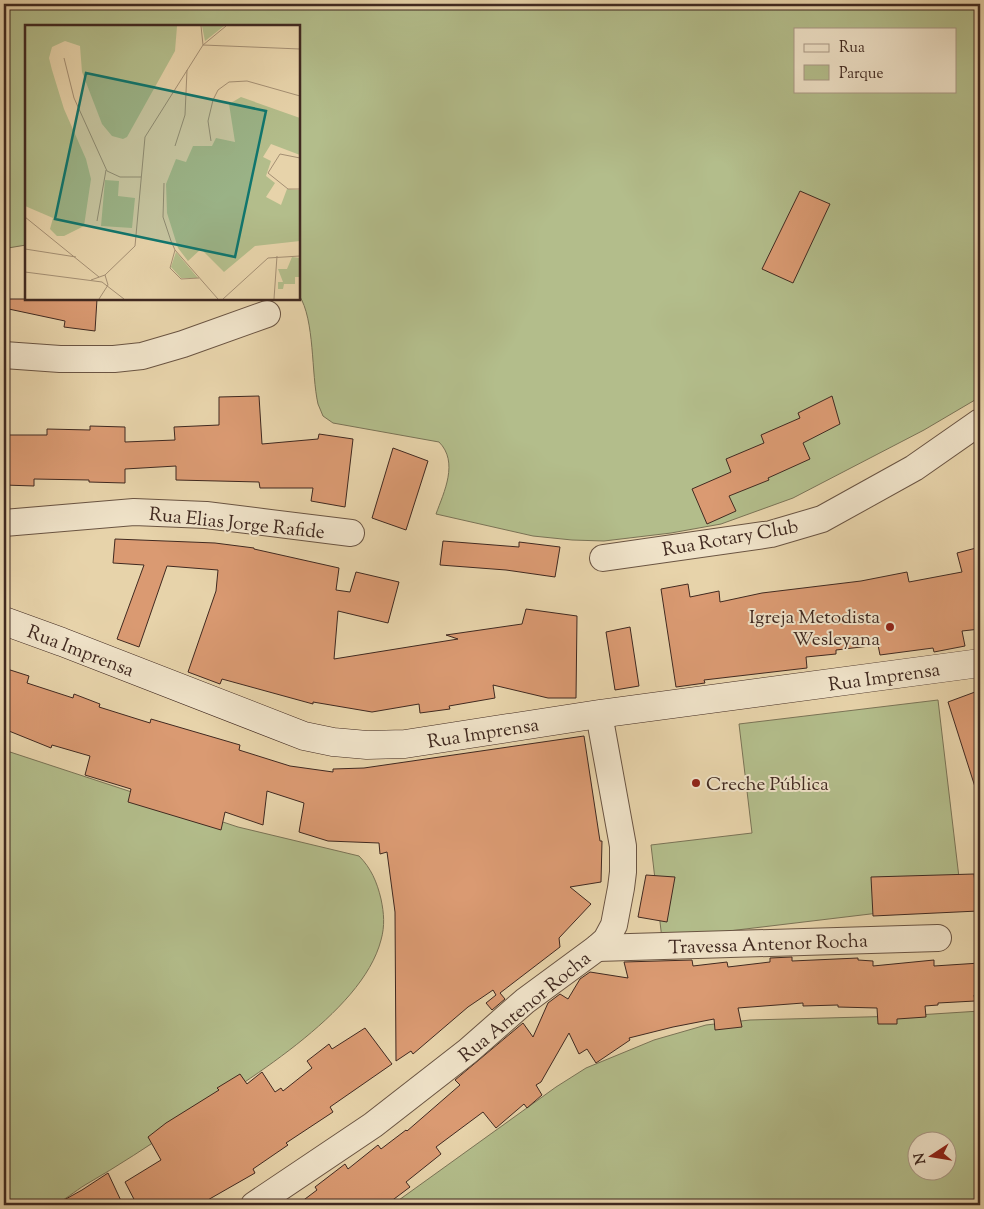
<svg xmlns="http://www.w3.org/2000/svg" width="984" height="1209" font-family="'Sorts Mill Goudy',serif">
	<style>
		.green { fill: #b3bd8b; stroke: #7a7356; fill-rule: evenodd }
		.building { fill: #da9a72; stroke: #402920 }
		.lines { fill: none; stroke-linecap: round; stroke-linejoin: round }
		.street-casing { stroke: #6a5442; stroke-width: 28 }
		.secondary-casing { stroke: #402920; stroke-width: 29 }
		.street { stroke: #efe2c8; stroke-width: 26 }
		.secondary { stroke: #efe2c8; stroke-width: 28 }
		.poi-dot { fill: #8f2418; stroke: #efe2c8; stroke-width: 2 }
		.labels { text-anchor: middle; stroke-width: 4; stroke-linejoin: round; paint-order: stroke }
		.street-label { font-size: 19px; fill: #402920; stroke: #efe2c8 }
		.poi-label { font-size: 19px; fill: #402920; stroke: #efe2c8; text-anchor: end }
		.inset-road { fill: none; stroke: #a48f73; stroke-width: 1 }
		.view { fill: #0f766e; fill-opacity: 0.15; stroke: #0f766e; stroke-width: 2.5 }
		.inset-edge { fill: none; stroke: #402920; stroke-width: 2.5 }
	</style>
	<rect width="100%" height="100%" fill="#e7d3aa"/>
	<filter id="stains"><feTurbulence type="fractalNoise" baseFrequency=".004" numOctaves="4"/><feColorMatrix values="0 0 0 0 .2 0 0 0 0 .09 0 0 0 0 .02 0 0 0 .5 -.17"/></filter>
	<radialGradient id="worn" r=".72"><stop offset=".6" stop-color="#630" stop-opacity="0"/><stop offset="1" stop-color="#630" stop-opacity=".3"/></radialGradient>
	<g class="green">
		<path d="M4 4H980V223L978 226 980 227V397L924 430 793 498 721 524 671 533 604 541 572 540 533 536 436 514C444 492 459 462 439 442L333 423 323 416 318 404C311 373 315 320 299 295V26H26V245L8 248 4 247ZM795 29H955V91H795Z"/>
		<polygon points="938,700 962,903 662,939 651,845 752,833 739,724"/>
		<path d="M4 750 238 827 359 856C371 868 377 882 381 899 384 913 385 926 381 940 362 1014 242 1083 181 1124 150 1145 118 1166 85 1185 75 1191 64 1201 53 1205 45 1208 14 1205 4 1205Z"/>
		<path d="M980 1011V1205H392L556 1087 586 1068 654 1040 706 1025 750 1020 902 1016ZM916 1142H946V1172H916Z"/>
	</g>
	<g class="building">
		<polygon points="800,191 830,204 793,283 762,269"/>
		<polygon points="4,299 97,299 95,331 64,327 65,321 4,308"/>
		<polygon points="259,396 262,444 318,439 319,434 353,439 345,507 311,501 313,488 260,488 259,482 176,480 176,466 125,469 125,483 89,482 89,480 34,479 34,486 4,485 4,435 47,435 47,429 90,430 90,426 125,427 125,442 175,440 174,427 219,425 219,397"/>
		<polygon points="832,396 840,424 803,443 810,459 768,478 769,480 729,496 736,511 707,524 692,489 731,472 726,459 764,443 761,435 800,418 798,413"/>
		<polygon points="393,448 428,461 406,530 372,518"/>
		<polygon points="115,539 215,543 254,548 254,549 339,568 336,590 350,592 356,572 399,582 388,623 338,611 334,659 458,639 446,635 522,624 526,609 577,616 576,698 548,698 493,685 495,698 449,706 450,709 420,713 419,704 372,712 313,702 313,704 222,679 220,684 188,672 216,591 218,570 167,566 139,647 117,639 144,565 113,563"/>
		<polygon points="443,541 519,547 519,542 560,547 555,577 506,570 440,565"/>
		<polygon points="980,547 980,629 962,631 965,646 934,652 933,648 880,655 878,645 836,650 836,654 806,657 807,668 704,680 705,683 676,687 661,589 688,584 690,597 719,591 720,602 762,593 861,581 907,572 909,582 962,572 957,553"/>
		<polygon points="630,627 639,686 615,690 606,632"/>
		<polygon points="4,668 29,676 27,683 73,698 74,694 100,704 99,707 150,723 151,719 240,745 239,750 290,766 333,772 333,769 364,768 584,736 600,841 602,841 601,882 570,887 591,904 559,938 560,947 500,993 505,999 492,1010 486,1003 496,995 493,990 468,1007 413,1054 411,1051 396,1061 395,912 387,852 380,854 379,843 328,841 299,832 304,803 267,791 263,825 225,812 221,830 128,802 131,789 85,775 90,756 52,745 51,748 4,729"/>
		<polygon points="975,692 980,710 980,789 976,790 948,702"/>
		<polygon points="974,874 978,911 873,916 871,877"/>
		<polygon points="646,875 675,877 667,922 638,917"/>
		<polygon points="792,957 792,961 858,958 858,960 873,961 873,966 934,960 934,966 980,963 980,994 974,995 975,1001 938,1003 938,1005 925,1006 926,1017 897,1019 897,1024 878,1024 877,1008 838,1007 838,1005 803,1006 803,1003 738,1008 742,1027 715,1030 714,1019 673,1027 629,1038 630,1040 596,1063 587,1049 579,1054 569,1033 541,1082 536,1085 542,1095 527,1108 524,1104 496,1128 483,1112 436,1147 441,1154 406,1182 410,1187 386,1205 297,1205 317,1190 315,1187 345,1164 348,1169 378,1145 381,1149 406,1130 407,1131 460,1085 455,1080 523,1023 533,1037 548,1003 560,994 568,999 580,979 590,972 628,978 624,962 692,960 693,966 727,962 728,967 770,962 770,958"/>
		<polygon points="365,1028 392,1064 330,1107 333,1112 286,1143 288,1145 253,1169 255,1173 199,1205 137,1205 125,1182 161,1160 148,1137 166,1123 219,1090 217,1088 240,1074 247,1084 262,1072 275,1092 281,1088 283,1091 312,1068 307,1061 329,1044 332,1049"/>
		<polygon points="108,1173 123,1205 55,1205 82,1190"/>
	</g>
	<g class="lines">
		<defs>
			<g id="street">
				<polyline points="4,355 60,359 114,359 142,356 183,344 267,314"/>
				<polyline points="4,523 134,512 206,515 351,533"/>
				<polyline points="603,558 771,534 822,519 914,468 980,422"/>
				<polyline points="597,948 938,938"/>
				<polyline points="254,1205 373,1125 468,1051 525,1001 597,948 606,940 614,925 621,888 623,872 623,846 599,714"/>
			</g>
			<polyline id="secondary" points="4,621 62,642 304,736 333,742 367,745 405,744 599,714 980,663"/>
		</defs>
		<use href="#street" class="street-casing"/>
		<use href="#secondary" class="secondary-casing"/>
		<use href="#street" class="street"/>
		<use href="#secondary" class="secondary"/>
	</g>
	<g class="poi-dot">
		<circle cx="890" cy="627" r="5"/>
		<circle cx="696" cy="783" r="5"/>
	</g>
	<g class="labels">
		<g class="street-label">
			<text transform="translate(237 522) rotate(6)" y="7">Rua Elias Jorge Rafide</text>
			<text transform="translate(730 537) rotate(-10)" y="7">Rua Rotary Club</text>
			<text transform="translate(81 650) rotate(21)" y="7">Rua Imprensa</text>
			<text transform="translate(884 676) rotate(-8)" y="7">Rua Imprensa</text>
			<text transform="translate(483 732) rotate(-9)" y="7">Rua Imprensa</text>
			<text transform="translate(768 943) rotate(-2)" y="7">Travessa Antenor Rocha</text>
			<text transform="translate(524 1006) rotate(-39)" y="7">Rua Antenor Rocha</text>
		</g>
		<g class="poi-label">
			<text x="880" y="623">Igreja Metodista<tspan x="880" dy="22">Wesleyana</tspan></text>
			<text x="706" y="790" text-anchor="start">Creche Pública</text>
		</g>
	</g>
	<g transform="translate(25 25)">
		<rect width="275" height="275" fill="#e7d3aa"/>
		<path d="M0 1H152L150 26 102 112 98 114 87 111 77 99 57 47 55 21 40 16 27 22 24 33 27 45 39 84 61 134 66 154 59 201 39 211H32L25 204 28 193 0 181ZM177 1H199L180 16ZM216 72 275 93V130L246 119 238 132 246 136 241 151 250 158 241 172 256 180 262 164 275 165V216L230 221 199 247 176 224 163 236 153 223 142 188 141 159 151 134 161 137 168 121H187L191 113 210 117 204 79ZM80 155 94 156 93 171 110 173 107 203 76 201ZM151 227 173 253H156L146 242ZM267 232 275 233 274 252H270V259H259L258 264H253V257H258L253 244H262Z" fill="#b3bd8b"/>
		<path class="inset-road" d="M176 1 178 20M178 20 275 24M39 33 49 73 82 146 95 152H116M186 116 183 96 188 75 193 65 204 57 222 56 275 71M150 121 160 90 162 45M275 133 255 129 243 148 263 164H275M139 158 138 192 146 216 150 225 193 274M0 192 74 252M72 196 81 145M0 224 51 232M150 225 145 243 156 254 174 253M0 247 77 257 99 274M66 255 80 250 110 221 120 112 178 20 201 1M74 274 83 260 80 250M198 274 243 233 275 231M249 274 252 231"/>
		<path class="view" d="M61 48 241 86 210 232 30 194Z"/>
		<rect width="275" height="275" class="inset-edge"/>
	</g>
	<rect width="984" height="1209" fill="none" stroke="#e7d3aa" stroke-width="20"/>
	<rect x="5" y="5" width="974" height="1199" fill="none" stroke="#402920" stroke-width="2.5"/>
	<rect x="10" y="10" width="964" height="1189" fill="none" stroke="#402920"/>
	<rect x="794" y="28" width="162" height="65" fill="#efe2c8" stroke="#a99885"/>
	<rect x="804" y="44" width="25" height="8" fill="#efe2c8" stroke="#a99885"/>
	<text x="839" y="52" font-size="15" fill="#402920">Rua</text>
	<rect x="804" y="65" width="25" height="15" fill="#b3bd8b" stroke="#a99885"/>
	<text x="839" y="78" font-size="15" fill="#402920">Parque</text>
	<g transform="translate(932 1156) rotate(258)"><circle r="24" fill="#efe2c8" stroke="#a99885"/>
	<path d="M0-4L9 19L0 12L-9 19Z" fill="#8f2418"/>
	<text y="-8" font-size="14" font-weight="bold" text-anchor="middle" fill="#402920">N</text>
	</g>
	<rect width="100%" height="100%" filter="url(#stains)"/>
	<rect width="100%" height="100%" fill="url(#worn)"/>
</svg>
